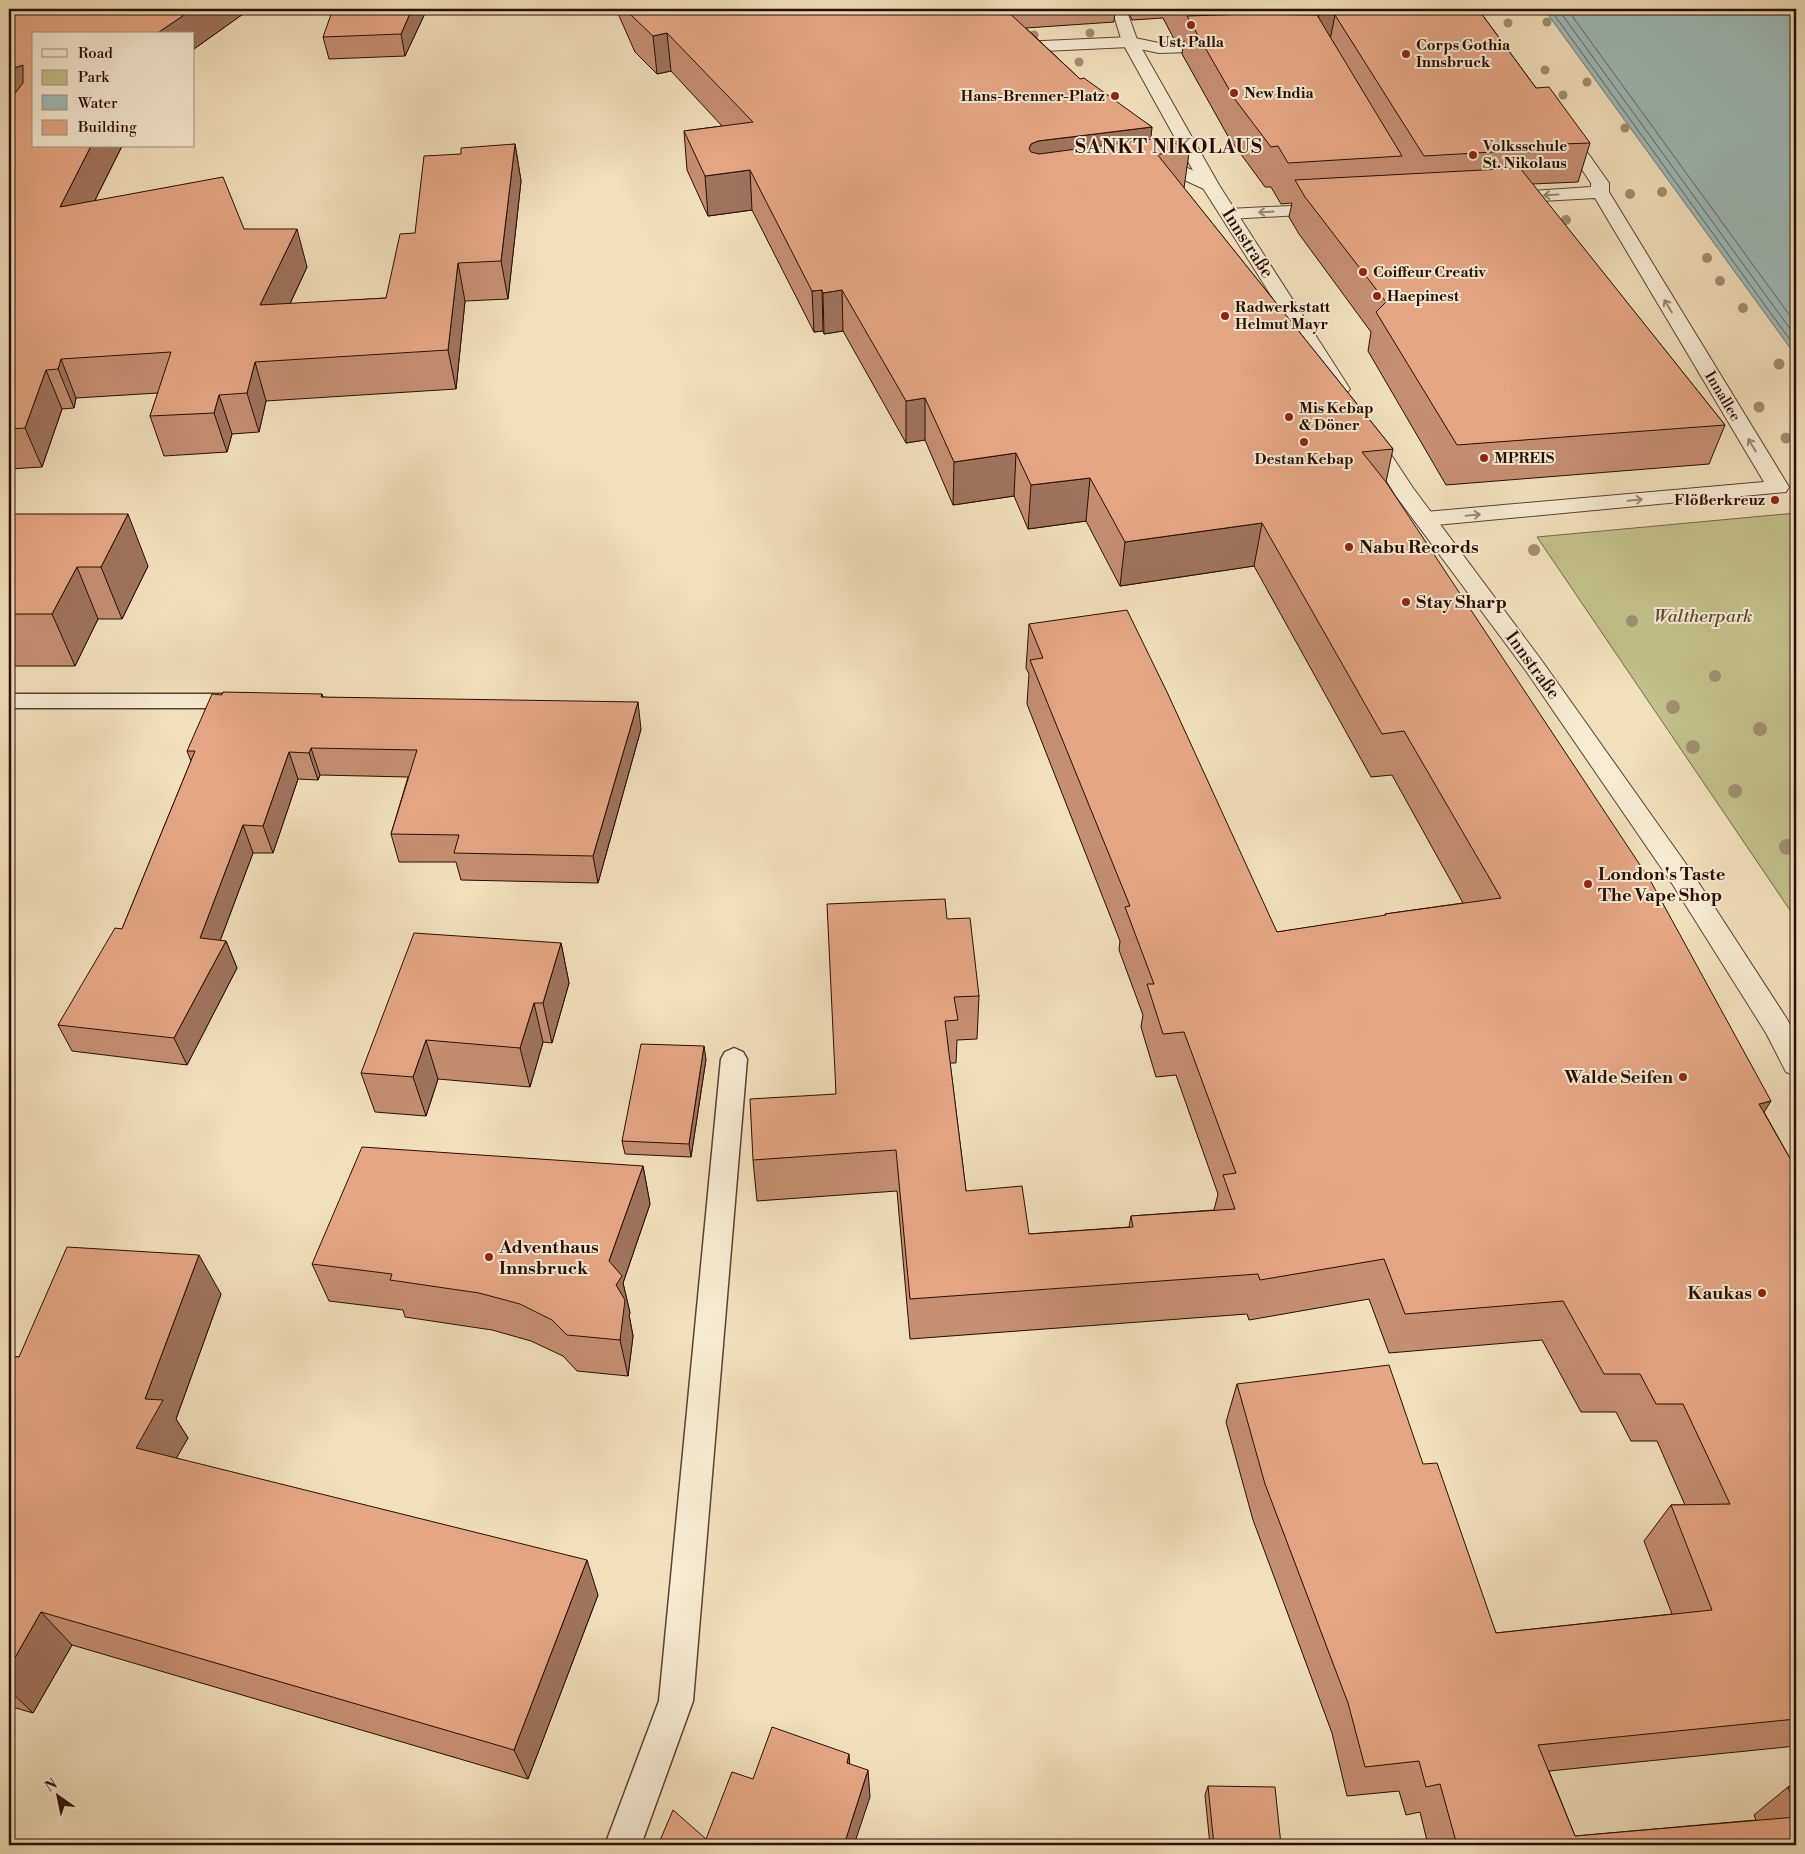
<svg xmlns="http://www.w3.org/2000/svg" width="1805" height="1854" font-family="'Libre Bodoni',serif">
	<style>
		.green { fill: #c2c08b; stroke: #766646 }
		.water { fill: #9ebbba; stroke: #707570 }
		.lines { fill: none; stroke-linecap: round; stroke-linejoin: round }
		.shore { stroke: #64645e; stroke-width: 1 }
		.service-casing { stroke: #5c4130; stroke-width: 3 }
		.minor-casing { stroke: #5c4130; stroke-width: 2 }
		.tertiary-casing { stroke: #5c4130; stroke-width: 2 }
		.service { fill: #f6ebd3; fill-rule: evenodd }
		.minor { fill: #f6ebd3; fill-rule: evenodd }
		.tertiary { fill: #f6ebd3; fill-rule: evenodd }
		.tree { fill: #a18e70 }
		.wall { fill: #c58f72; stroke: #2a0c01 }
		.shaded-wall { fill: #a0745d; stroke: #2a0c01 }
		.building { fill: #e5a685; stroke: #2a0c01 }
		.oneway { stroke: #9a8774 }
		.poi-dot { fill: #8f2418; stroke: #f6ebd3; stroke-width: 2 }
		.labels { text-anchor: middle; stroke-width: 4; stroke-linejoin: round; paint-order: stroke }
		.far-poi-label { font-size: 15px; font-weight: bold; fill: #2a0c01; stroke: #f6ebd3; text-anchor: start }
		.far-street-label { font-size: 15px; fill: #2a0c01; stroke: #f6ebd3 }
		.street-label { font-size: 18px; fill: #2a0c01; stroke: #f6ebd3 }
		.poi-label { font-size: 18px; font-weight: bold; fill: #2a0c01; stroke: #f6ebd3; text-anchor: start }
		.park-label { font-size: 18px; font-style: italic; fill: #5f4b31; stroke: #f6ebd3 }
		.far-district-label { font-size: 19px; font-weight: bold; letter-spacing: 1px; fill: #2a0c01; stroke: #f6ebd3 }
	</style>
	<rect width="100%" height="100%" fill="#f1e0bc"/>
	<filter id="stains"><feTurbulence type="fractalNoise" baseFrequency=".004" numOctaves="4"/><feColorMatrix values="0 0 0 0 .2 0 0 0 0 .09 0 0 0 0 .02 0 0 0 .5 -.17"/></filter>
	<radialGradient id="worn" r=".72"><stop offset=".6" stop-color="#630" stop-opacity="0"/><stop offset="1" stop-color="#630" stop-opacity=".3"/></radialGradient>
	<polygon class="green" points="1796,513 1796,919 1537,537"/>
	<polygon class="water" points="1544,9 1796,9 1796,356"/>
	<g class="lines">
		<g class="shore">
			<polyline points="1550,9 1796,348"/>
			<polyline points="1558,9 1796,337"/>
			<polyline points="1567,9 1796,324"/>
		</g>
		<defs>
			<g id="service">
				<polygon points="9,694 244,694 252,696 255,701 252,706 244,708 9,708"/>
				<polygon points="734,1048 743,1052 747,1059 693,1701 641,1845 605,1845 659,1701 721,1059 725,1052"/>
			</g>
			<g id="minor">
				<polygon points="1130,37 1159,43 1220,41 1225,43 1228,46 1225,49 1220,51 1159,53 1130,47 1022,52 1017,50 1014,47 1017,44 1022,42"/>
				<polygon points="1564,126 1570,128 1609,183 1609,192 1789,487 1786,492 1425,526 1417,524 1414,519 1417,514 1425,512 1764,482 1595,198 1504,203 1498,202 1495,198 1498,194 1504,193 1591,187 1591,183 1556,131 1558,128"/>
				<polygon points="1155,147 1161,148 1181,165 1216,181 1219,185 1216,189 1210,190 1204,189 1169,173 1147,152 1149,148"/>
				<polygon points="1329,204 1335,205 1338,209 1335,213 1229,219 1223,218 1220,214 1223,210 1229,209"/>
			</g>
			<g id="tertiary">
				<polygon points="1112,9 1126,9 1138,42 1219,185 1350,389 1347,393 1340,395 1333,393 1201,185 1122,42"/>
				<polygon points="1369,430 1376,432 1413,488 1542,661 1691,871 1787,1019 1796,1036 1796,1076 1786,1072 1766,1033 1673,885 1526,671 1396,496 1359,436 1362,432"/>
			</g>
		</defs>
		<use href="#service" class="service-casing"/>
		<use href="#minor" class="minor-casing"/>
		<use href="#tertiary" class="tertiary-casing"/>
		<use href="#service" class="service"/>
		<use href="#minor" class="minor"/>
		<use href="#tertiary" class="tertiary"/>
	</g>
	<g class="tree">
		<circle cx="1547" cy="22" r="4.5"/>
		<circle cx="1508" cy="23" r="4.5"/>
		<circle cx="1090" cy="33" r="4.5"/>
		<circle cx="1034" cy="35" r="4.5"/>
		<circle cx="1079" cy="62" r="4.5"/>
		<circle cx="1545" cy="70" r="4.5"/>
		<circle cx="1587" cy="82" r="4.5"/>
		<circle cx="1563" cy="95" r="4.5"/>
		<circle cx="1625" cy="128" r="4.5"/>
		<circle cx="1662" cy="192" r="5"/>
		<circle cx="1630" cy="194" r="5"/>
		<circle cx="1566" cy="220" r="5"/>
		<circle cx="1707" cy="258" r="5"/>
		<circle cx="1720" cy="281" r="5"/>
		<circle cx="1743" cy="308" r="5"/>
		<circle cx="1779" cy="364" r="5.5"/>
		<circle cx="1759" cy="407" r="5.5"/>
		<circle cx="1786" cy="438" r="5.5"/>
		<circle cx="1534" cy="550" r="6"/>
		<circle cx="1632" cy="621" r="6"/>
		<circle cx="1715" cy="676" r="6"/>
		<circle cx="1673" cy="707" r="7"/>
		<circle cx="1760" cy="729" r="7"/>
		<circle cx="1693" cy="747" r="7"/>
		<circle cx="1735" cy="791" r="7"/>
		<circle cx="1787" cy="847" r="8"/>
	</g>
	<g class="wall">
		<polygon points="9,9 250,9 194,49 34,146 122,146 95,200 244,229 307,267 290,304 386,298 415,233 461,154 515,144 521,181 508,299 465,301 456,389 266,401 259,432 232,434 227,452 164,456 150,416 158,393 76,398 74,408 62,409 42,467 9,469"/>
		<polygon points="427,9 405,56 329,59 323,37"/>
		<polygon points="616,9 1115,9 1114,22 1026,28 1080,79 1152,127 1150,139 1189,153 1184,188 1393,449 1386,482 1764,1112 1796,1169 1796,1746 1549,1771 1575,1836 1756,1820 1754,1815 1788,1787 1796,1784 1796,1845 1428,1845 1420,1812 1406,1815 1399,1791 1347,1796 1332,1733 1253,1520 1226,1422 1237,1384 1423,1464 1496,1633 1672,1614 1644,1541 1671,1505 1685,1505 1657,1441 1631,1441 1616,1412 1581,1412 1542,1340 1389,1353 1369,1299 1249,1320 1247,1314 910,1339 897,1191 757,1201 753,1160 836,1094 947,919 979,996 977,1039 957,1040 956,1063 950,1063 966,1191 1029,1234 1129,1227 1131,1216 1214,1210 1218,1194 1176,1075 1156,1077 1141,1027 1143,1015 1119,950 1120,941 1027,704 1029,674 1026,668 1029,624 1277,932 1385,916 1385,914 1463,903 1392,775 1371,777 1254,566 1120,586 1086,521 1028,529 1014,496 953,505 925,440 906,443 843,331 824,334 823,331 814,332 752,210 708,216 687,170 684,131 722,126 671,71 657,74 635,52"/>
		<polygon points="1127,9 1478,9 1536,88 1590,143 1578,182 1532,184 1725,425 1709,464 1446,485 1368,351 1371,332 1299,234 1289,217 1292,203 1281,204 1271,187 1265,187 1229,138 1182,54 1184,40 1175,41 1163,18 1132,20"/>
		<polygon points="9,514 148,566 122,619 98,619 75,666 9,666"/>
		<polygon points="322,694 323,697 641,729 598,883 461,880 456,862 399,862 391,834 408,777 320,775 318,780 298,779 273,853 253,853 220,941 226,941 237,968 187,1065 72,1051 58,1025 122,929 191,761 187,751"/>
		<polygon points="561,943 569,983 552,1043 543,1042 530,1087 438,1079 426,1116 375,1112 361,1073"/>
		<polygon points="706,1059 691,1157 625,1154 622,1141"/>
		<polygon points="643,1166 650,1204 623,1283 630,1313 629,1315 633,1336 628,1376 577,1371 563,1356 531,1341 492,1330 405,1317 403,1310 329,1301 312,1264"/>
		<polygon points="221,1294 176,1419 188,1438 176,1458 598,1595 528,1779 72,1645 33,1713 9,1706 9,1356 19,1357"/>
		<polygon points="1208,1786 1281,1845 1210,1845 1205,1795"/>
	</g>
	<g class="shaded-wall">
		<polygon points="193,9 250,9 194,49 194,34 156,34"/>
		<polygon points="412,9 427,9 405,56 401,34"/>
		<polygon points="1320,9 1337,9 1335,16 1335,15 1330,40 1314,43"/>
		<polygon points="667,33 671,71 657,74 653,36"/>
		<polygon points="23,65 34,97 9,125 9,74 14,68"/>
		<polygon points="1152,127 1148,166 1036,180 1029,149 1031,144 1038,141"/>
		<polygon points="515,144 521,181 508,299 501,261"/>
		<polygon points="91,146 122,146 73,244 60,207"/>
		<polygon points="750,170 752,210 708,216 705,176"/>
		<polygon points="297,229 307,267 271,344 260,305"/>
		<polygon points="458,263 465,301 456,389 448,350"/>
		<polygon points="822,290 823,331 814,332 812,291"/>
		<polygon points="842,290 843,331 824,334 823,293"/>
		<polygon points="61,359 76,398 74,408 58,369"/>
		<polygon points="255,362 266,401 259,432 247,393"/>
		<polygon points="46,370 62,409 42,467 25,428"/>
		<polygon points="219,395 232,434 227,452 214,413"/>
		<polygon points="925,398 925,440 906,443 906,401"/>
		<polygon points="1016,453 1014,496 953,505 954,462"/>
		<polygon points="1090,478 1086,521 1028,529 1031,485"/>
		<polygon points="128,514 148,566 122,619 101,567"/>
		<polygon points="1262,523 1254,566 1120,586 1125,542"/>
		<polygon points="77,567 98,619 75,666 52,614"/>
		<polygon points="638,702 641,729 598,883 593,856"/>
		<polygon points="311,748 320,775 318,780 309,753"/>
		<polygon points="289,752 298,779 273,853 263,826"/>
		<polygon points="243,825 253,853 211,965 200,938"/>
		<polygon points="226,941 237,968 187,1065 174,1038"/>
		<polygon points="561,943 569,983 552,1043 543,1003"/>
		<polygon points="534,1003 543,1042 530,1087 520,1048"/>
		<polygon points="426,1040 438,1079 426,1116 413,1077"/>
		<polygon points="704,1046 706,1059 691,1157 689,1144"/>
		<polygon points="1771,1101 1745,1143 1759,1104"/>
		<polygon points="643,1166 650,1204 623,1283 630,1313 629,1315 633,1336 628,1376 620,1340 609,1261"/>
		<polygon points="199,1255 221,1294 176,1419 188,1438 161,1485 136,1448 145,1399"/>
		<polygon points="587,1560 598,1595 528,1779 514,1750"/>
		<polygon points="41,1612 72,1645 33,1713 9,1690 9,1668"/>
		<polygon points="849,1754 851,1781 847,1763"/>
		<polygon points="868,1770 870,1797 854,1845 844,1845"/>
	</g>
	<g class="building">
		<polygon points="9,9 193,9 156,34 34,34 34,146 91,146 60,207 223,177 244,229 297,229 260,305 386,298 400,234 415,233 424,156 461,154 461,148 515,144 501,261 458,263 448,350 255,362 247,393 219,395 214,413 150,416 171,352 61,359 58,369 46,370 25,428 9,429 9,101 23,83 23,65 14,68 9,74"/>
		<polygon points="333,9 412,9 401,34 323,37"/>
		<polygon points="628,9 1005,9 1080,79 1084,78 1152,127 1038,141 1031,144 1029,149 1031,152 1039,154 1167,137 1189,153 1157,154 1393,449 1362,452 1386,482 1650,880 1771,1101 1759,1104 1796,1169 1796,1719 1538,1745 1575,1836 1796,1817 1796,1845 1457,1845 1440,1784 1426,1787 1419,1761 1365,1767 1348,1703 1265,1484 1237,1384 1389,1365 1423,1464 1437,1463 1496,1633 1712,1610 1671,1505 1730,1504 1683,1404 1656,1404 1640,1374 1604,1374 1563,1301 1405,1314 1384,1259 1260,1280 1258,1274 910,1299 896,1150 753,1160 750,1099 836,1094 827,904 945,899 947,919 970,918 979,996 954,997 958,1020 945,1021 966,1191 1022,1186 1029,1234 1133,1227 1131,1216 1235,1209 1223,1175 1236,1173 1184,1032 1163,1034 1147,984 1154,984 1125,907 1130,906 1030,660 1043,658 1029,624 1127,610 1167,692 1277,932 1386,915 1385,914 1501,898 1404,731 1382,734 1262,523 1125,542 1090,478 1031,485 1016,453 954,462 925,398 906,401 842,290 823,293 822,290 812,291 750,170 705,176 684,131 753,122 667,33 653,36 631,15"/>
		<polygon points="1356,9 1478,9 1536,88 1549,87 1590,143 1505,146 1510,151 1424,156 1335,15 1354,12"/>
		<polygon points="1248,14 1317,15 1402,156 1288,163 1278,146 1271,147 1234,98 1187,16"/>
		<polygon points="1520,168 1725,425 1457,445 1376,312 1386,302 1305,197 1295,180"/>
		<polygon points="9,514 128,514 101,567 77,567 52,614 9,614"/>
		<polygon points="223,692 322,694 321,697 638,702 593,856 454,853 459,835 391,834 417,750 311,748 309,753 289,752 263,826 243,825 200,938 226,941 174,1038 58,1025 115,928 122,929 195,751 187,751 212,694 222,695"/>
		<polygon points="414,933 561,943 543,1003 534,1003 520,1048 426,1040 413,1077 361,1073"/>
		<polygon points="641,1044 704,1046 689,1144 622,1141"/>
		<polygon points="362,1147 643,1166 609,1261 622,1276 616,1285 625,1300 620,1340 567,1335 552,1320 520,1304 479,1293 390,1280 392,1274 312,1264"/>
		<polygon points="67,1247 199,1255 145,1399 163,1400 136,1448 587,1560 514,1750 41,1612 9,1668 9,1356 19,1357"/>
		<polygon points="772,1727 849,1754 847,1763 868,1770 844,1845 658,1845 673,1810 706,1839 732,1772 753,1779"/>
		<polygon points="1796,1784 1796,1810 1788,1787"/>
		<polygon points="1208,1786 1275,1787 1281,1845 1214,1845"/>
	</g>
	<defs><path id="oneway-shaft" d="M-6 0H5M1.5-3L5.5 0L1.5 3" fill="none" stroke-width="1.6" stroke-linecap="round" stroke-linejoin="round" transform="scale(1.25)"/></defs>
	<g class="oneway">
		<use href="#oneway-shaft" transform="translate(1551 195) rotate(177)"/>
		<use href="#oneway-shaft" transform="translate(1266 212) rotate(177)"/>
		<use href="#oneway-shaft" transform="translate(1668 306) rotate(-121)"/>
		<use href="#oneway-shaft" transform="translate(1752 445) rotate(-121)"/>
		<use href="#oneway-shaft" transform="translate(1635 500) rotate(-5)"/>
		<use href="#oneway-shaft" transform="translate(1473 515) rotate(-5)"/>
	</g>
	<g class="poi-dot">
		<circle cx="1191" cy="25" r="5"/>
		<circle cx="1406" cy="54" r="5"/>
		<circle cx="1234" cy="93" r="5"/>
		<circle cx="1115" cy="96" r="5"/>
		<circle cx="1473" cy="155" r="5"/>
		<circle cx="1363" cy="272" r="5"/>
		<circle cx="1377" cy="296" r="5"/>
		<circle cx="1225" cy="316" r="5"/>
		<circle cx="1289" cy="417" r="5"/>
		<circle cx="1304" cy="442" r="5"/>
		<circle cx="1484" cy="458" r="5"/>
		<circle cx="1775" cy="500" r="5"/>
		<circle cx="1349" cy="547" r="5"/>
		<circle cx="1406" cy="602" r="5"/>
		<circle cx="1588" cy="884" r="5"/>
		<circle cx="1683" cy="1077" r="5"/>
		<circle cx="489" cy="1257" r="5"/>
		<circle cx="1762" cy="1293" r="5"/>
	</g>
	<g class="labels">
		<g class="far-poi-label">
			<text x="1191" y="47" text-anchor="middle">Ust. Palla</text>
			<text x="1416" y="50">Corps Gothia<tspan x="1416" dy="17">Innsbruck</tspan></text>
			<text x="1244" y="98">New India</text>
			<text x="1105" y="101" text-anchor="end">Hans-Brenner-Platz</text>
			<text x="1483" y="151">Volksschule<tspan x="1483" dy="17">St. Nikolaus</tspan></text>
			<text x="1373" y="277">Coiffeur Creativ</text>
			<text x="1387" y="301">Haepinest</text>
			<text x="1235" y="312">Radwerkstatt<tspan x="1235" dy="17">Helmut Mayr</tspan></text>
			<text x="1299" y="413">Mis Kebap<tspan x="1299" dy="17">&amp; Döner</tspan></text>
			<text x="1494" y="463">MPREIS</text>
			<text x="1304" y="464" text-anchor="middle">Destan Kebap</text>
			<text x="1765" y="505" text-anchor="end">Flößerkreuz</text>
		</g>
		<g class="far-street-label">
			<text transform="translate(1723 396) rotate(59)" y="5">Innallee</text>
		</g>
		<g class="street-label">
			<text transform="translate(1248 243) rotate(57)" y="6">Innstraße</text>
			<text transform="translate(1533 665) rotate(54)" y="6">Innstraße</text>
		</g>
		<g class="poi-label">
			<text x="1359" y="553">Nabu Records</text>
			<text x="1416" y="608">Stay Sharp</text>
			<text x="1598" y="880">London's Taste<tspan x="1598" dy="21">The Vape Shop</tspan></text>
			<text x="1673" y="1083" text-anchor="end">Walde Seifen</text>
			<text x="499" y="1253">Adventhaus<tspan x="499" dy="21">Innsbruck</tspan></text>
			<text x="1752" y="1299" text-anchor="end">Kaukas</text>
		</g>
		<g class="park-label">
			<text x="1703" y="622">Waltherpark</text>
		</g>
		<g class="far-district-label">
			<text x="1169" y="153">SANKT NIKOLAUS</text>
		</g>
	</g>
	<rect width="1805" height="1854" fill="none" stroke="#f1e0bc" stroke-width="30"/>
	<rect x="10" y="10" width="1785" height="1834" fill="none" stroke="#2a0c01" stroke-width="2.5"/>
	<rect x="15" y="15" width="1775" height="1824" fill="none" stroke="#2a0c01"/>
	<rect x="32" y="32" width="162" height="115" fill="#f6ebd3" stroke="#a4927f"/>
	<rect x="42" y="49" width="25" height="8" fill="#f6ebd3" stroke="#a4927f"/>
	<text x="78" y="58" font-size="15" fill="#2a0c01">Road</text>
	<rect x="42" y="70" width="25" height="15" fill="#c2c08b" stroke="#a4927f"/>
	<text x="78" y="82" font-size="15" fill="#2a0c01">Park</text>
	<rect x="42" y="95" width="25" height="15" fill="#9ebbba" stroke="#a4927f"/>
	<text x="78" y="108" font-size="15" fill="#2a0c01">Water</text>
	<rect x="42" y="120" width="25" height="15" fill="#e5a685" stroke="#a4927f"/>
	<text x="78" y="132" font-size="15" fill="#2a0c01">Building</text>
	<g transform="translate(58 1796) rotate(327)" stroke="#f6ebd3" stroke-width="4" paint-order="stroke">
	<path d="M0-4L9 19L0 12L-9 19Z" fill="#2a0c01"/>
	<text y="-8" font-size="14" font-weight="bold" text-anchor="middle" fill="#2a0c01">N</text>
	</g>
	<rect width="100%" height="100%" filter="url(#stains)"/>
	<rect width="100%" height="100%" fill="url(#worn)"/>
</svg>
